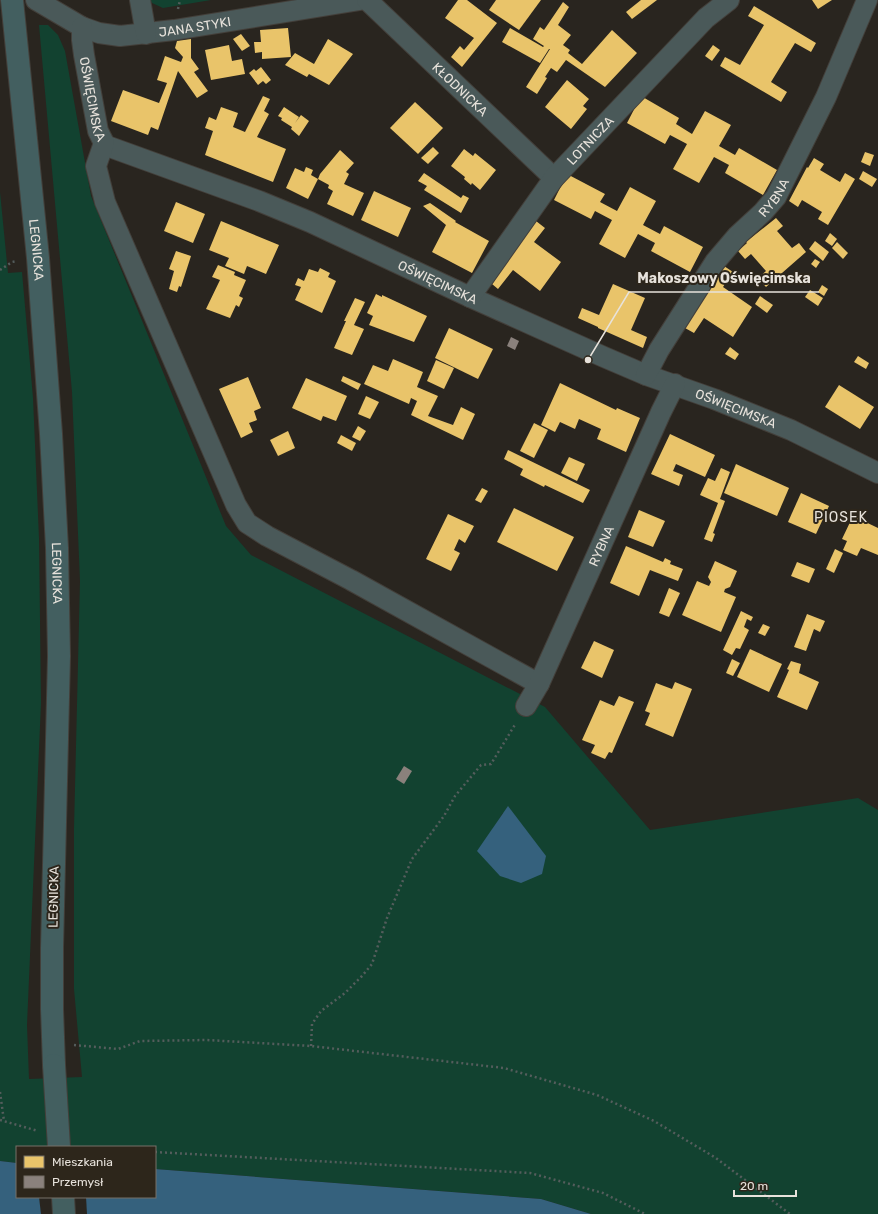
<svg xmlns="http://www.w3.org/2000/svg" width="878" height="1214" font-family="Rubik,sans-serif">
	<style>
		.green { fill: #124230; fill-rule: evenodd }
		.water { fill: #35617d }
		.pier { fill: #29251f }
		.homes { fill: #e9c46a }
		.industry { fill: #8a817c }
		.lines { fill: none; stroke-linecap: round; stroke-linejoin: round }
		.minor-casing { stroke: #433f3a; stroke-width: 22 }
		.major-casing { stroke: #433f3a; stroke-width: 24 }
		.path { stroke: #545d5c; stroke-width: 2.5; stroke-dasharray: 2 3; stroke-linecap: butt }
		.minor { stroke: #4a5959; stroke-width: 20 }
		.major { stroke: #435f60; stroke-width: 22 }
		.major-bridge-casing { stroke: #433f3a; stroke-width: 24; stroke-linecap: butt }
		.major-bridge { stroke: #435f60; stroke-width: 22 }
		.labels { text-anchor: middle; stroke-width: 4; stroke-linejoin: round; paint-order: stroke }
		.street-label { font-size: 13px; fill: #e7e2db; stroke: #2d261b }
		.neighbourhood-label { font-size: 14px; letter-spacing: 1px; fill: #e7e2db; stroke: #2d261b }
		.leader { fill: none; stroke: #e7e2db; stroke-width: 1.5 }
		.callout-dot { fill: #e7e2db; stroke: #2d261b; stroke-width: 1.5 }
		.callout-label { font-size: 14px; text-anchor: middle; font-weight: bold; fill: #e7e2db; stroke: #2d261b; stroke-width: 4; stroke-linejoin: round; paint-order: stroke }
	</style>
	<rect width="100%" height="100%" fill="#29251f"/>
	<g class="green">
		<polygon points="150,0 211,0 163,8 152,3"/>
		<path d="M39 25H48L58 35 65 51 91 196 226 526 251 555 545 707 650 830 858 798 878 810V1214H591L541 1199 155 1169V1147H17V1163L0 1161V192L8 273 22 272 33 398 39 538 41 703 27 1025 29 1079 82 1077 74 989V829L80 581 72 392ZM503 813 500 876 493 829Z"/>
	</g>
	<g class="water">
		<polygon points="508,806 546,856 542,874 521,883 500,876 477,851"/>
		<polygon points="0,1161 17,1163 17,1197 155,1197 155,1169 541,1199 591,1214 0,1214"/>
	</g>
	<polygon class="pier" points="39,1197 86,1197 87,1214 41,1214"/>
	<g class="homes">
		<polygon points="458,0 467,0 497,23 462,67 451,57 460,46 464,50 474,38 445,18"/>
		<polygon points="496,0 541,0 519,30 489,10"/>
		<polygon points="641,0 657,0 632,19 626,12"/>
		<polygon points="812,0 832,0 818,9"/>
		<polygon points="563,2 569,7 558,25 571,35 563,45 570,50 568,53 582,64 612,30 637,53 605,87 566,60 557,72 551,68 545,77 547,78 537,94 526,87 550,49 549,49 540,63 502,42 510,28 543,47 544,46 533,39 540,27 544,30"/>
		<polygon points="754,6 816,43 811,52 795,43 771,82 787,92 781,102 720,66 725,57 740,65 764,25 748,16"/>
		<polygon points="288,28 291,57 262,59 262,52 255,53 254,42 261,42 260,30"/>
		<polygon points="241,34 250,46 242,51 233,39"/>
		<polygon points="191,39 191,58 199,69 194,72 208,91 197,98 178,71 158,130 151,127 148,135 111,121 123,90 159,103 167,83 157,80 165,56 181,62 183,57 175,48 177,41"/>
		<polygon points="328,39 353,54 329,85 309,74 307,77 285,65 295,53 314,64"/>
		<polygon points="229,45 232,61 242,59 245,74 211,80 205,50"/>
		<polygon points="713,45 720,50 712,61 705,56"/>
		<polygon points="261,67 271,80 266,84 263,81 258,85 249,73 254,69 256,71"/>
		<polygon points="567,80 589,99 583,106 587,109 571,129 545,107"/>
		<polygon points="263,96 270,99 264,111 269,114 257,137 286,149 273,182 205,155 213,131 205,128 209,117 216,120 221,107 238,113 233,127 245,132"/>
		<polygon points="641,96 679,118 676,124 692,134 705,111 731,125 719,146 735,155 739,148 777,170 763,195 725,173 729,165 714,157 699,183 673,169 687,144 670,135 665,144 627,123"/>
		<polygon points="415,102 443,128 418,154 390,128"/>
		<polygon points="284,107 299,117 295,123 301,115 309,121 299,136 291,129 292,127 281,120 282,118 278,116"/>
		<polygon points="433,147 439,153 428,164 421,158"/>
		<polygon points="464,149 473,156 475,153 496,170 480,190 472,183 471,185 464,179 465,177 451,166"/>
		<polygon points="340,150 354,163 346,172 349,174 344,184 364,193 353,216 327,204 333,191 328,188 329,185 318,179 320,174"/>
		<polygon points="865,152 874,155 870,166 861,162"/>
		<polygon points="814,158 824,164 820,170 840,182 845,173 855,179 828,225 818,219 822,212 802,200 798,207 789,201 807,167 808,168"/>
		<polygon points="306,167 313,170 311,175 318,179 308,199 286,188 295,168 304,172"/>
		<polygon points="863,171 877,179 872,187 859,179"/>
		<polygon points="424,173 461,198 463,195 469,198 461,213 424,190 427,186 418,181"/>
		<polygon points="567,174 605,194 600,202 617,211 630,187 656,201 643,225 660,234 664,226 703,247 690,272 651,251 655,243 638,234 625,258 599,244 612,220 595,211 591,219 554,200"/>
		<polygon points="374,191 411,208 398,237 361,220"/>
		<polygon points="176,202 205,214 193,243 164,231"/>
		<polygon points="430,203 456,221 455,222 489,241 472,273 432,252 446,225 423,206"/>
		<polygon points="776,218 783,226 777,231 792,248 799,243 806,252 766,287 758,278 766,271 751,254 745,259 738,251 747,243 746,242"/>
		<polygon points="221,221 279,245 266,274 247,266 244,274 225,266 229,258 209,250"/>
		<polygon points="536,221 545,228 534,242 561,262 540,291 513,270 498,289 492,284 495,280 493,279"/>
		<polygon points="830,233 837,239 832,246 825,241"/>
		<polygon points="815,241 829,252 823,261 809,249"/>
		<polygon points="837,242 848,253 843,259 832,248"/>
		<polygon points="176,251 191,256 181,287 179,286 177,292 169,289 174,271 169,269"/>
		<polygon points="815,259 820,262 816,268 811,264"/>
		<polygon points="218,265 235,272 234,275 246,280 239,296 243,298 239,307 236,305 230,318 206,309 220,280 212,277"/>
		<polygon points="724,266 733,272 723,287 752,307 733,337 704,318 694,333 685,328"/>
		<polygon points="320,268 330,273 328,277 336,281 322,313 295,300 301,287 295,285 298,278 304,281 309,269 318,272"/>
		<polygon points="613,284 645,298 631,330 647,337 643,348 598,328 598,327 578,318 582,308 599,315"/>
		<polygon points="822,285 828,289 824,296 818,292"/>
		<polygon points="810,290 823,298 818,306 805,297"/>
		<polygon points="376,294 382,297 382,295 427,316 414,342 369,325 373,316 367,313"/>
		<polygon points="760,296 773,305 767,313 755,304"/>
		<polygon points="355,298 365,302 354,325 364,329 352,355 334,348 346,321 344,321"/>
		<polygon points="449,328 493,349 478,379 435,358"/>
		<polygon points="730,347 739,354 735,360 725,354"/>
		<polygon points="858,356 869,363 866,369 854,362"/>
		<polygon points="393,359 423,372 417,387 438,396 428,416 453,425 461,407 475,414 463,440 411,415 417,401 411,398 409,404 364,384 373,365 388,371"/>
		<polygon points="436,360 454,368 444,389 427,381"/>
		<polygon points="343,376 361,384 358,390 341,381"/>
		<polygon points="248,377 261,408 254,411 257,420 249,423 253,432 241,438 219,389"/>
		<polygon points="306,378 347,396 336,421 323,416 321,421 292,408"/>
		<polygon points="560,383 616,410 617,408 640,418 626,452 597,439 601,429 579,419 575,429 560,422 555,432 541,425"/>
		<polygon points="839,385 874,407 860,429 825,407"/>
		<polygon points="366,396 379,402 370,419 358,414"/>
		<polygon points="534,423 548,430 534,458 520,451"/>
		<polygon points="358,426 366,431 360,441 352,437"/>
		<polygon points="288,431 295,448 278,456 270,440"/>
		<polygon points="670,434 715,455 705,477 676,464 673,471 683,475 679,486 651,474"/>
		<polygon points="341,435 356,443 352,451 337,443"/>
		<polygon points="508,450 590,490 583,503 545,485 544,487 520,475 523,469 504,459"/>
		<polygon points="569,457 585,464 577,481 561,473"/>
		<polygon points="736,464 789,488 777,516 724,493"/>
		<polygon points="721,468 730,472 720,499 725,501 713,533 715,534 712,542 704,539 718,503 700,495 708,478 715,481"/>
		<polygon points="482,488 488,491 481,503 475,500"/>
		<polygon points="801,493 829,506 816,534 788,522"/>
		<polygon points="514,508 574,537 557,571 497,542"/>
		<polygon points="639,510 665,521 653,547 628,537"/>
		<polygon points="448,514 474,526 465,543 459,539 454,550 460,553 451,571 426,559"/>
		<polygon points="853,516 878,528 878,555 861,548 857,556 843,550 847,541 842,539"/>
		<polygon points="626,546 663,562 665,558 671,561 670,564 683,569 678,581 650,570 639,596 610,583"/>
		<polygon points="835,549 843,553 834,573 826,569"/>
		<polygon points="715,561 737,571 730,587 725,589 724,592 736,597 721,632 682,615 697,581 709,586 711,582 708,577"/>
		<polygon points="797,562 815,569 809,583 791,576"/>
		<polygon points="669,588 680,593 669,617 659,613"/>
		<polygon points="741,611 753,617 751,621 747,619 744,627 749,630 740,649 736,648 732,655 723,650"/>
		<polygon points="807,614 825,621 820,632 814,629 806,651 794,647"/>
		<polygon points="763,624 770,627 765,636 758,633"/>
		<polygon points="594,641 614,650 602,678 581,668"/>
		<polygon points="750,649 782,664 769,692 737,677"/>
		<polygon points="732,659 740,663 733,676 726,673"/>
		<polygon points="791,661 801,664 799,673 819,682 807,710 777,697 789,670 787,669"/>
		<polygon points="675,682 692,689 673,737 645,725 650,713 645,711 656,683 672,689"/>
		<polygon points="619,696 634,702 612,753 609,752 605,759 591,753 595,745 582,740 600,700 614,706"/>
	</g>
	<g class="industry">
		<polygon points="511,337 519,341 515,350 507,346"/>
		<polygon points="404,766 412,771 404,784 396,779"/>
	</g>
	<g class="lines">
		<defs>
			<g id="minor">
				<path id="s1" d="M36 0 82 27 99 33 120 36 174 30 360 0"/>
				<polyline points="140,0 146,34"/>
				<path id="s2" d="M367 0 554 178"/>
				<path id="s3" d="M82 27V40L84 55 98 131 104 143 107 146 259 201 310 222 470 297 604 357 646 375 714 399 791 430 878 473"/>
				<polyline points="104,143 96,166 105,202 236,505 247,523 267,536 351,580 539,684"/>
				<path id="s4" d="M470 297 554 178 706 18 729 0"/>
				<path id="s5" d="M646 375 659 350 715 262 738 235 763 212 776 197 826 97 867 0"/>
				<path id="s6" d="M526 706 539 684 661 412 675 384"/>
			</g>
			<g id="major">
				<path id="s7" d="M12 0 38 258 51 434 57 548 59 656 52 948V1009L54 1065"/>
				<polyline points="63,1197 64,1214"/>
			</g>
		</defs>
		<use href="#minor" class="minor-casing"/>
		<use href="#major" class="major-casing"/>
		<g class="path">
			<polyline points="178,9 180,0"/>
			<polyline points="0,270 12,262 17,261"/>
			<polyline points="74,1045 118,1049 140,1041 207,1040 311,1046 504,1068 597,1095 654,1121 716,1158 790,1214"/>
			<polyline points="311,1046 312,1024 321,1011 345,993 362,976 372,964 387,918 412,859 444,816 455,796 481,765 491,764 516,723"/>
			<polyline points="0,1092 4,1121"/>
			<polyline points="0,1120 38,1131"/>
			<polyline points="155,1152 530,1173 603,1193 645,1214"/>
		</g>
		<use href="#minor" class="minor"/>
		<use href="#major" class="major"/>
		<defs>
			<polyline id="major-bridge" points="54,1065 59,1147"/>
		</defs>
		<use href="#major-bridge" class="major-bridge-casing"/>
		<use href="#major-bridge" class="major-bridge"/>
	</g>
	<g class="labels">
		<g class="street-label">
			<text dy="5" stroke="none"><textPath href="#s1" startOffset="168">JANA STYKI</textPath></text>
			<text dy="5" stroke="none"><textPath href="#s2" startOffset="129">KŁODNICKA</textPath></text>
			<text dy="5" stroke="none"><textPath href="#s3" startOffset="73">OŚWIĘCIMSKA</textPath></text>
			<text dy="5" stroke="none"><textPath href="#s4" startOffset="198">LOTNICZA</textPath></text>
			<text dy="5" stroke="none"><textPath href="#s5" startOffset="220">RYBNA</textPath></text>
			<text dy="5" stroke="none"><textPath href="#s7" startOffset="251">LEGNICKA</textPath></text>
			<text dy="5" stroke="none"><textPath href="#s3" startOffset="481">OŚWIĘCIMSKA</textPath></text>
			<text dy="5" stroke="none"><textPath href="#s3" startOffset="805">OŚWIĘCIMSKA</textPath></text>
			<text dy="5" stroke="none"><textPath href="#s6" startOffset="177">RYBNA</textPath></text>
			<text dy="5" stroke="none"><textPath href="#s7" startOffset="575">LEGNICKA</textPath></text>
			<text transform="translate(53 897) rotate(-89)" y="5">LEGNICKA</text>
		</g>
		<g class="neighbourhood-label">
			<text x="841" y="522">PIOSEK</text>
		</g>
	</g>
	<path class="leader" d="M588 360L629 292H819"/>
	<circle class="callout-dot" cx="588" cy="360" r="4"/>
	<g class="callout-label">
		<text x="724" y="283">Makoszowy Oświęcimska</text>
	</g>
	<rect x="16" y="1146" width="140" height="52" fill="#2d261b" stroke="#777168"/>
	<rect x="24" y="1156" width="20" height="12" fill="#e9c46a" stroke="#777168"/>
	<text x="52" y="1166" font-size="12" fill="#e7e2db">Mieszkania</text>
	<rect x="24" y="1176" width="20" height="12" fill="#8a817c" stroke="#777168"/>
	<text x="52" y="1186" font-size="12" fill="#e7e2db">Przemysł</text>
	<path d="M734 1190v6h62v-6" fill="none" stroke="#e7e2db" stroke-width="2"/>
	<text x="740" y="1190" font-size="12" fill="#e7e2db" stroke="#2d261b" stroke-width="3" paint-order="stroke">20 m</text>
</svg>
